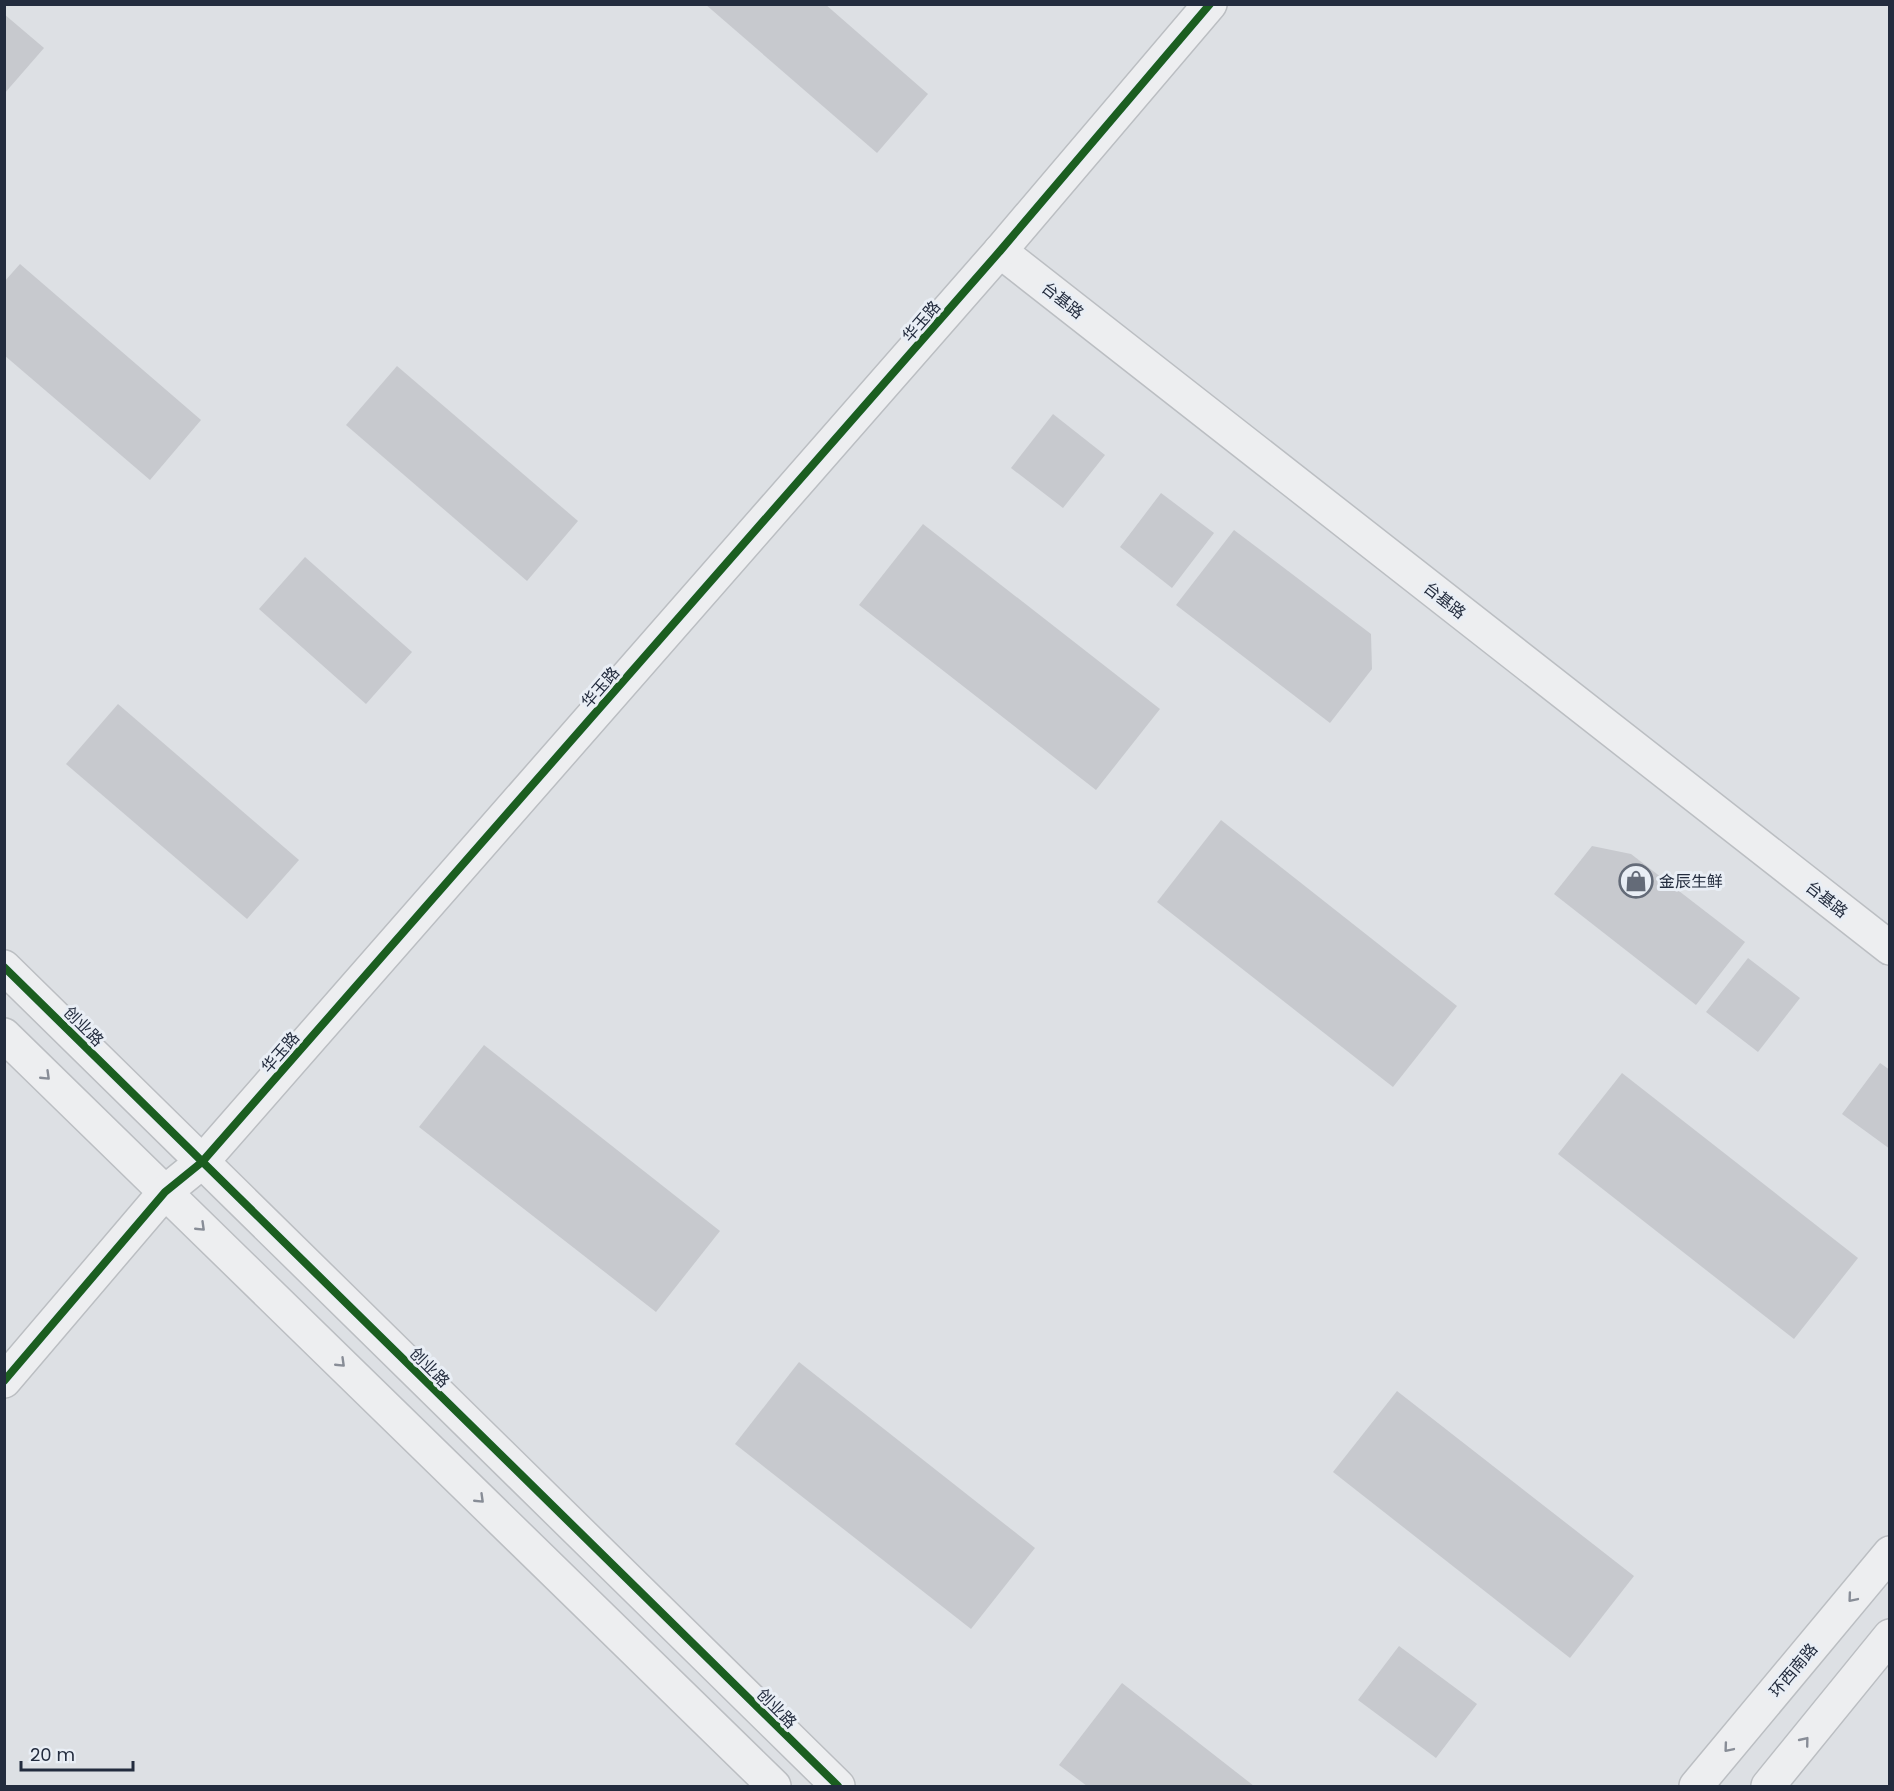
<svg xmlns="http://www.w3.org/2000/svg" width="1894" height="1791" font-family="Poppins,'Noto Sans SC',sans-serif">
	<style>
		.building { fill: #c7c9ce }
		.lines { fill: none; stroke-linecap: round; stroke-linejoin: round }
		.minor-casing { stroke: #bbbec2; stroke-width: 36 }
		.minor { stroke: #edeef0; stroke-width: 33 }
		.cycleway-casing { stroke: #e9eef5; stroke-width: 11 }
		.cycleway { stroke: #1b5e20; stroke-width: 8 }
		.oneway { stroke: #888d97 }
		.labels { text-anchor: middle; stroke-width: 6; stroke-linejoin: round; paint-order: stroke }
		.street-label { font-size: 16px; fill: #232c3e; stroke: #e9eef5 }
		.poi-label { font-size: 16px; fill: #232c3e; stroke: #e9eef5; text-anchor: start }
	</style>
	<rect width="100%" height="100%" fill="#dde0e4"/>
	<g class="building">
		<polygon points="705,4 825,4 928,94 877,153"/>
		<polygon points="4,14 44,48 4,94"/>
		<polygon points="20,264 201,420 150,480 4,355 4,282"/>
		<polygon points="397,366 578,521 527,581 346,425"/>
		<polygon points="1053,414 1105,455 1063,508 1011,468"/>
		<polygon points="1161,493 1214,533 1172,588 1120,547"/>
		<polygon points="923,524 1160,709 1096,790 859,605"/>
		<polygon points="1234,530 1371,634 1372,669 1330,723 1176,605"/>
		<polygon points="305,557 412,652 366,704 259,609"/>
		<polygon points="118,704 299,860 247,919 66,764"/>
		<polygon points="1221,820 1457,1006 1393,1087 1157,902"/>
		<polygon points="1592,846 1631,854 1745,942 1696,1005 1554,894"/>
		<polygon points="1748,958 1800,998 1758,1052 1706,1012"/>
		<polygon points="484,1045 720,1231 656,1312 419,1127"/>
		<polygon points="1880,1063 1890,1070 1890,1149 1842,1114"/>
		<polygon points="1622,1073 1858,1258 1794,1339 1558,1154"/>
		<polygon points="799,1362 1035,1548 971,1629 735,1444"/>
		<polygon points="1397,1391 1634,1576 1570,1658 1333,1472"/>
		<polygon points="1399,1646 1477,1704 1436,1758 1358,1700"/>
		<polygon points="1122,1683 1254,1786 1087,1786 1059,1765"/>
	</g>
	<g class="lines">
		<defs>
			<g id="minor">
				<polyline points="1000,251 1890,948"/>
				<polyline points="4,967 838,1786"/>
				<polyline points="4,1035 774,1786"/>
				<polyline points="4,1381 165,1192 202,1162 1000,251 1210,4"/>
				<polyline points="1696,1786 1890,1553"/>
				<polyline points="1768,1786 1890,1636"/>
			</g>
		</defs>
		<use href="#minor" class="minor-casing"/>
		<use href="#minor" class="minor"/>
		<defs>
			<g id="cycleway">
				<polyline points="4,967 838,1786"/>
				<polyline points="4,1381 165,1192 202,1162 1000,251 1210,4"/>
			</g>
		</defs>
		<use href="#cycleway" class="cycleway-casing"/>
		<use href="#cycleway" class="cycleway"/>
	</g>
	<defs><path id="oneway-chevron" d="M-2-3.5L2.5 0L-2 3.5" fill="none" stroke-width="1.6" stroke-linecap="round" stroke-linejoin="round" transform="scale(1.5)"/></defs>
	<g class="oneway">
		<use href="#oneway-chevron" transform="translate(46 1076) rotate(44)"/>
		<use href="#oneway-chevron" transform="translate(201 1227) rotate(44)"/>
		<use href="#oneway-chevron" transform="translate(341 1363) rotate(44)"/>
		<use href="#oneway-chevron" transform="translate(480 1499) rotate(44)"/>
		<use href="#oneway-chevron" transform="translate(1852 1598) rotate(130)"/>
		<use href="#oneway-chevron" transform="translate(1805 1741) rotate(-51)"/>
		<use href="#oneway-chevron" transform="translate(1728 1748) rotate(130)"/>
	</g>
	<defs>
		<symbol id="shop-ring" viewBox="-11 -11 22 22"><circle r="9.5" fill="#e9eef5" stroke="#646b78" stroke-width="1.5"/><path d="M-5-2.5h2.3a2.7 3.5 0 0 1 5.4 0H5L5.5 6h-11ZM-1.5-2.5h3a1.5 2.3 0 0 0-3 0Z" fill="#646b78"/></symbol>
	</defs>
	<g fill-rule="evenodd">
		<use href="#shop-ring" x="1617" y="862" width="38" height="38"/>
	</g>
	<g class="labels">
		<g class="street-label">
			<text transform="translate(1063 300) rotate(38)" y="6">台基路</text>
			<text transform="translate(921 321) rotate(-49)" y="6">华玉路</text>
			<text transform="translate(1445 600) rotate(38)" y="6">台基路</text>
			<text transform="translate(600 687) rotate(-49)" y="6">华玉路</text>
			<text transform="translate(1827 899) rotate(38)" y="6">台基路</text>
			<text transform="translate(84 1026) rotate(45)" y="6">创业路</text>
			<text transform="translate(280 1052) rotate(-49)" y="6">华玉路</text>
			<text transform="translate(430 1367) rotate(45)" y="6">创业路</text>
			<text transform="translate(1793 1670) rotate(-50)" y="6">环西南路</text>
			<text transform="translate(777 1708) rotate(45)" y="6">创业路</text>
		</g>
		<g class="poi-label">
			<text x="1659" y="887">金辰生鲜</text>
		</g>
	</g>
	<rect width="1894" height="1791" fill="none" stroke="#232c3e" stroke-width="12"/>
	<path d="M21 1761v9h112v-9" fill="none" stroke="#232c3e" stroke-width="3"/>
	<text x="30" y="1761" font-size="18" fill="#232c3e" stroke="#e9eef5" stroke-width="4.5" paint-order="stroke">20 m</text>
</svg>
